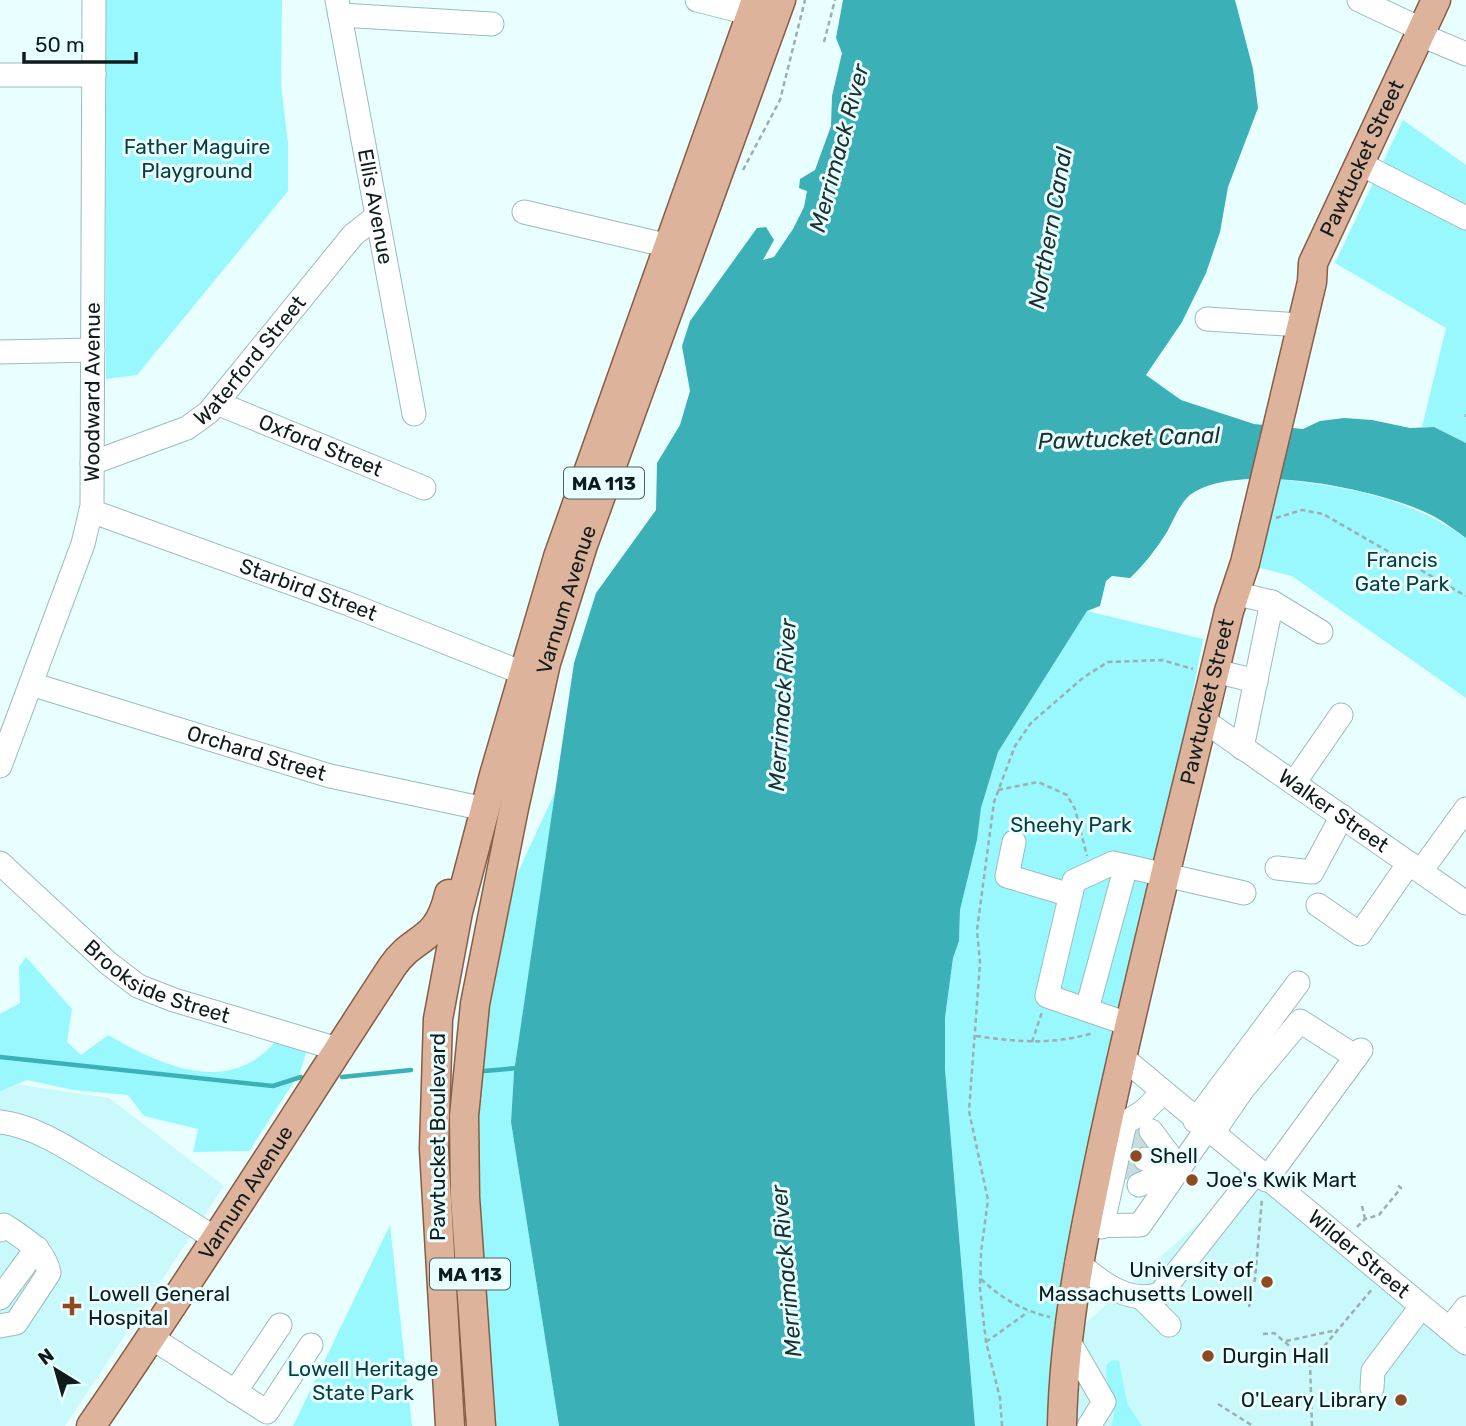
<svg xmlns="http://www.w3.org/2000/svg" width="1466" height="1426" font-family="Rubik,sans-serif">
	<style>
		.built { fill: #caf9fb }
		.green { fill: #98f8fe }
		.water { fill: #3cb0b7 }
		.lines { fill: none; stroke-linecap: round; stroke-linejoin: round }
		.stream { stroke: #3cb0b7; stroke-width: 4.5 }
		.minor-tunnel { stroke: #c7dcdd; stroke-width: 23; stroke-dasharray: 23 11; stroke-linecap: butt }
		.minor-casing { stroke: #99bcbe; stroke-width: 25 }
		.major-casing { stroke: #865d45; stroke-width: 31 }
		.path { stroke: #9cafb0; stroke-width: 2.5; stroke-dasharray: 5 3.5; stroke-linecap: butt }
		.minor { stroke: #fff; stroke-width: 23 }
		.major { stroke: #ddb39c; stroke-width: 28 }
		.poi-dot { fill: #8e4920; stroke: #e8feff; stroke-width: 2.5 }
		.labels { text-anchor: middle; stroke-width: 6; stroke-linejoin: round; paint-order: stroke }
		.shield { fill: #e8feff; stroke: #506061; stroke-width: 2 }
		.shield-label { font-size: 19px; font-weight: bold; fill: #0f1c1d }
		.park-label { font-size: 21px; fill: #083e41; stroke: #e8feff }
		.street-label { font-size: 21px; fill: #0f1c1d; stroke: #e8feff }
		.poi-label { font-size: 21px; fill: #0f1c1d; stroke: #e8feff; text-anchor: start }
		.water-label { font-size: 23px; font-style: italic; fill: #1b3031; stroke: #e8feff }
	</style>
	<rect width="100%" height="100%" fill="#e8feff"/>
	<g class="built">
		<polygon points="0,1082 109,1098 224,1186 65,1426 0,1426"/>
		<polygon points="1256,1172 1454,1327 1466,1314 1466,1426 1071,1426 1080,1328"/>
	</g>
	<g class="green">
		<polygon points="105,0 282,0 281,85 288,143 288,191 137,375 106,379"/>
		<polygon points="1403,120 1466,165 1466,443 1434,427 1422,427 1446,328 1335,263"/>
		<path d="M1278 479C1349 487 1406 497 1466 538V698L1292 576 1260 568Z"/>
		<polygon points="1087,611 1203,639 1052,1426 975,1426 945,1069 945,1018 953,958 959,941 960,910 977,840 981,808 998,752"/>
		<polygon points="556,790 514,1072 511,1122 559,1426 491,1426 473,1101 507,896"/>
		<path d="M26 957 72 1009 67 1042 81 1055 108 1035C160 1065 228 1097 275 1042L307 1050 300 1072 249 1151 193 1152 198 1129 144 1116 128 1095 73 1090 27 1080 0 1091V1014L20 1003 19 967Z"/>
		<polygon points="390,1225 412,1426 293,1426"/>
		<path d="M1113 1360 1119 1361 1127 1403 1142 1426H1111C1122 1402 1102 1386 1107 1364Z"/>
	</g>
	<path class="water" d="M843 0H1235L1253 69 1258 108 1228 187 1220 232 1206 273 1182 322 1146 375 1181 400 1254 424 1303 429 1320 421 1344 418 1372 420 1410 428 1434 427 1466 443V538C1456 531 1446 523 1435 517 1386 490 1237 459 1190 495 1180 503 1173 521 1167 532 1156 549 1145 564 1130 578L1112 576 1106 581 1100 606 1087 611 998 752 981 808 977 840 960 910 959 941 953 958 945 1018V1069L975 1426H559L511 1122 514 1072 574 663 596 593 656 510 657 463 680 425 690 391 682 346 690 321 757 228 766 227 774 240 763 260 774 257 793 229 804 207 807 191 799 188 800 179 815 170 831 126 832 96 842 53 836 38Z"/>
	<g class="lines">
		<g class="stream">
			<polyline points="0,1057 273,1086 301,1077"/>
			<polyline points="484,1071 518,1068"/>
			<polyline points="342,1077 411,1070"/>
		</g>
		<g class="minor-tunnel">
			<polyline points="1132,1138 1149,1143"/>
			<polyline points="1125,1167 1142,1172"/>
		</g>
		<defs>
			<g id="minor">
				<path id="s1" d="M337 0 414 414"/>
				<polyline points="697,0 752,14"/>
				<polyline points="1359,0 1423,30"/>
				<polyline points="340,15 492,24"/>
				<polyline points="1421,35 1466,54"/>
				<polyline points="0,75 94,75"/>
				<polyline points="1359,163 1466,218"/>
				<polyline points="524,212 669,246"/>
				<polyline points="1207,319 1300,325"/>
				<polyline points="0,352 93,350"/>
				<path id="s2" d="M217 403 424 488"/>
				<path id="s3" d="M92 463 187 428 209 412 353 235 377 216"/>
				<path id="s4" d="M91 511 346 603 523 673"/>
				<polyline points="1234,593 1272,602 1242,748"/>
				<polyline points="1272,602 1321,632"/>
				<polyline points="1215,671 1256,681"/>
				<path id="s5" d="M31 684 330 776 485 809"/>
				<path id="s6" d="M1203 720 1466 903"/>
				<path id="s7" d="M0 766 83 544 92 506 94 0"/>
				<polyline points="1294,783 1341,715"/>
				<polyline points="1014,842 1007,876 1070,895"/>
				<path id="s8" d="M0 863 108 963 138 986 174 1000 341 1050"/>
				<polyline points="1277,868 1312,872 1342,816"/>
				<polyline points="1421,871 1466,809"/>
				<polyline points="1318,905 1360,934 1409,863"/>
				<polyline points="1087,1009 1126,866"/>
				<polyline points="1128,1024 1047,996 1074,881 1113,863 1244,893"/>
				<path id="s9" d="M1122 1057 1466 1343"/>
				<polyline points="1195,1121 1298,983"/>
				<path d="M0 1122C38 1127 70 1150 102 1169 141 1192 179 1215 217 1240"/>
				<polyline points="1125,1123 1144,1111 1162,1093"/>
				<polyline points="1151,1131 1178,1167"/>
				<polyline points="1212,1134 1243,1089 1300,1021 1356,1057"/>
				<polyline points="1145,1159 1178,1167"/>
				<polyline points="1266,1180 1361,1050"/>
				<polyline points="1139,1185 1177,1168"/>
				<polyline points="1084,1226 1140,1225 1206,1130"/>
				<polyline points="1102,1227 1125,1123 1108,1119"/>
				<path d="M0 1230 4 1225C23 1238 45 1249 49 1273L16 1323 0 1326"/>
				<path d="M1077 1262C1100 1282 1129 1305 1160 1294L1256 1172"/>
				<polyline points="0,1298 37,1248"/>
				<polyline points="1144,1300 1169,1325"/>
				<polyline points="1449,1329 1466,1308"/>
				<polyline points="152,1338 267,1412 311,1345"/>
				<polyline points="1067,1338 1104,1402 1089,1426"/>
				<polyline points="1372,1388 1373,1371 1421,1307"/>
				<polyline points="235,1392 280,1325"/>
			</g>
			<g id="major">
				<path id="s10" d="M91 1426C195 1275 292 1120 392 967 414 934 437 945 449 894"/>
				<polyline points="450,1426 434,1149 438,1019 458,912 494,775 558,557 756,0"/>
				<path id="s11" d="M481 1426 465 1197 464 1116 475 1004 514 808 546 663 583 545 781 0"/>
				<path id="s12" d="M1062 1426C1064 1329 1083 1238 1103 1143 1141 965 1187 789 1229 611L1245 563 1312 282 1313 263 1436 0"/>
			</g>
		</defs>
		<use href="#minor" class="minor-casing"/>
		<use href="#major" class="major-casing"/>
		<g class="path">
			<polyline points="824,42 835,0"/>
			<polyline points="743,170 780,100 805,0"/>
			<polyline points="1466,414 1466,417"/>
			<polyline points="1276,518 1302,510 1323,514 1466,596"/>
			<polyline points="998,790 1038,782 1067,795 1075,809 1087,856"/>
			<path d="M976 1036C1017 1042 1053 1045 1093 1033"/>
			<polyline points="1032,1042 1042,1012"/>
			<polyline points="1362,1206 1365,1219"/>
			<polyline points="1357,1227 1365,1219 1379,1215 1401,1188 1396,1184"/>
			<path d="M981 1279C1001 1298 1023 1311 1050 1317"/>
			<polyline points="1249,1307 1255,1279 1262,1199"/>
			<polyline points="1263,1334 1274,1333 1310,1363"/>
			<polyline points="1286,1341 1337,1330"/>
			<polyline points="986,1342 1028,1312"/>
			<polyline points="1218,1404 1253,1426"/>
			<polyline points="1002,1426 1000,1398 986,1342 980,1289 981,1252 988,1200 969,1111 980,963 977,930 994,802 1015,746 1031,723 1084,677 1108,662 1162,660 1193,669"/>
			<polyline points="1312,1426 1310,1363 1373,1288"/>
		</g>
		<use href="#minor" class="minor"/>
		<use href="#major" class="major"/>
	</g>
	<g class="poi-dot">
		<circle cx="1136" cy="1156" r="7"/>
		<circle cx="1192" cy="1180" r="7"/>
		<circle cx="1267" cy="1282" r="7"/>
		<path d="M68.5 1295.5h7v7h7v7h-7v7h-7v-7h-7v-7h7z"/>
		<circle cx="1208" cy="1356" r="7"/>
		<circle cx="1401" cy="1400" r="7"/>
	</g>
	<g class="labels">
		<g class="shield">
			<rect x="564" y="467.5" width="80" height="31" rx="5"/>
			<rect x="430" y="1258.5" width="80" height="31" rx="5"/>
		</g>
		<g class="shield-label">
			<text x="604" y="490">MA 113</text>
			<text x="470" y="1281">MA 113</text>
		</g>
		<g class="park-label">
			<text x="197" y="154">Father Maguire<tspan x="197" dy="24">Playground</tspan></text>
			<text x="1402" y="567">Francis<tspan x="1402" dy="24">Gate Park</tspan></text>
			<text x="1071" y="832">Sheehy Park</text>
			<text x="363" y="1376">Lowell Heritage<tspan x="363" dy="24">State Park</tspan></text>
		</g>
		<g class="street-label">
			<text dy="7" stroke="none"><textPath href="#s12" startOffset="1307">Pawtucket Street</textPath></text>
			<text dy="7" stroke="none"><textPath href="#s1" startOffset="210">Ellis Avenue</textPath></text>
			<text dy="7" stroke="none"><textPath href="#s3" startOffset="194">Waterford Street</textPath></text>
			<text dy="7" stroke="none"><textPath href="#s7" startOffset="390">Woodward Avenue</textPath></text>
			<text dy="7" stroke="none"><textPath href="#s2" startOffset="112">Oxford Street</textPath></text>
			<text dy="7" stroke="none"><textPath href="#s4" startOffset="231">Starbird Street</textPath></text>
			<text dy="7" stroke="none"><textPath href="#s11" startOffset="838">Varnum Avenue</textPath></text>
			<text dy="7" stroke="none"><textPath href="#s12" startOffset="740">Pawtucket Street</textPath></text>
			<text dy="7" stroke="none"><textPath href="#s5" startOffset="236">Orchard Street</textPath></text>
			<text dy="7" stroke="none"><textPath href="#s6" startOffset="159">Walker Street</textPath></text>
			<text dy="7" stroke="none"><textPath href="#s8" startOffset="200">Brookside Street</textPath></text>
			<text transform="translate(438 1137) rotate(-90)" y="7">Pawtucket Boulevard</text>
			<text dy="7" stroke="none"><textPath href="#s10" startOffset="280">Varnum Avenue</textPath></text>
			<text dy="7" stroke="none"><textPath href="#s9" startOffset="308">Wilder Street</textPath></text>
		</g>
		<g class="poi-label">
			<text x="1150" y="1163">Shell</text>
			<text x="1206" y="1187">Joe's Kwik Mart</text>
			<text x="1253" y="1277" text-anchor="end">University of<tspan x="1253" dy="24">Massachusetts Lowell</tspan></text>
			<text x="88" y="1301">Lowell General<tspan x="88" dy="24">Hospital</tspan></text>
			<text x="1222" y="1363">Durgin Hall</text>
			<text x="1387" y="1407" text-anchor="end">O'Leary Library</text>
		</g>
		<g class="water-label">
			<text transform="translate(839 148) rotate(-75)" y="8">Merrimack River</text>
			<text transform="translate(1050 228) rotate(-80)" y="8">Northern Canal</text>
			<text transform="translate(1129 438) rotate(-2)" y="8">Pawtucket Canal</text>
			<text transform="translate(782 705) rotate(-86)" y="8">Merrimack River</text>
			<text transform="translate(786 1271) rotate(-95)" y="8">Merrimack River</text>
		</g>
	</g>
	<g transform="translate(56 1370) rotate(323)" stroke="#e8feff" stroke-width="5" paint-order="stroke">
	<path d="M0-5L12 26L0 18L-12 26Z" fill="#0f1c1d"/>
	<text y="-10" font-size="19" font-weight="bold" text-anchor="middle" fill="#0f1c1d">N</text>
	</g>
	<path d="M24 52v10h112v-10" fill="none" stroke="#0f1c1d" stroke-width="3.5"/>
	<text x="35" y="52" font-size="21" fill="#0f1c1d" stroke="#e8feff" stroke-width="5" paint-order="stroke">50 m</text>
</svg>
